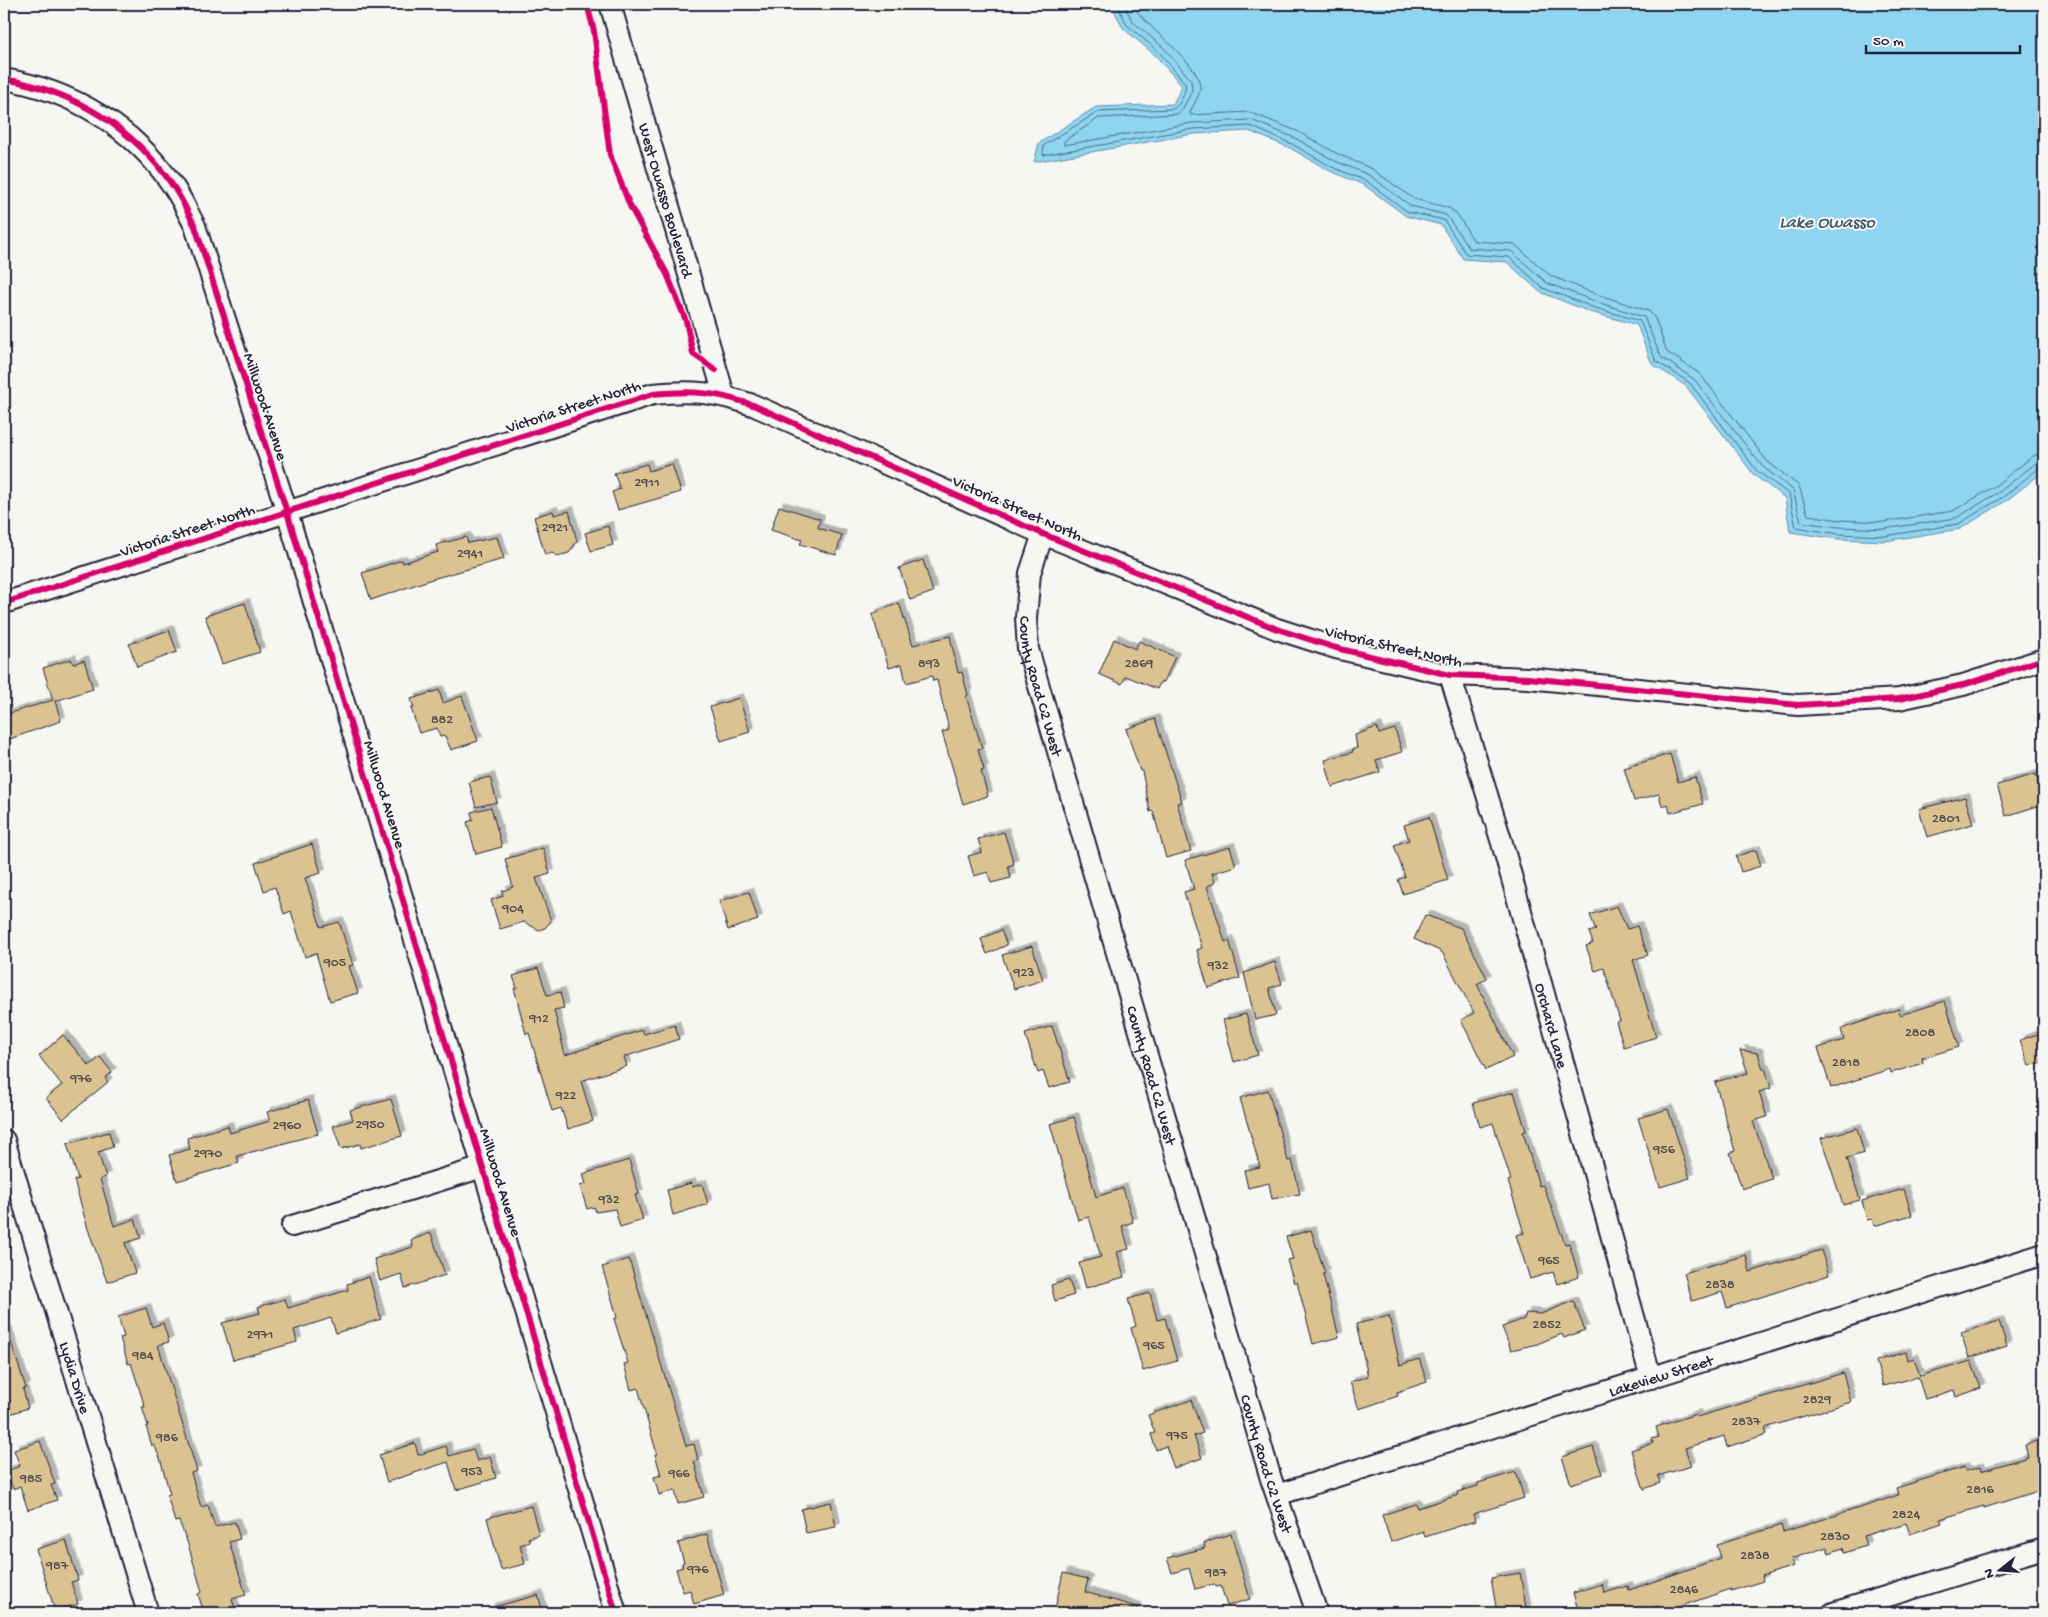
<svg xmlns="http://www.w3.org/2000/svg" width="2048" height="1617" font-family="'Gochi Hand',sans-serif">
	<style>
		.water { fill: #8fd5f0; stroke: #638da8 }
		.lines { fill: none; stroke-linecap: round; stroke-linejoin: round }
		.shore { stroke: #4e6a83; stroke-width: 1 }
		.building { fill: #dac291; stroke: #22223b; filter: url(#shadow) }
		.minor-casing { stroke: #22223b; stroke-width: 24 }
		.minor { stroke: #f6f6f2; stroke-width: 20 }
		.cycleway-casing { stroke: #f6f6f2; stroke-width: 9 }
		.cycleway { stroke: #d6006c; stroke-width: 6 }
		.labels { text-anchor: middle; stroke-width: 4; stroke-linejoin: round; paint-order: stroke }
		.number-label { font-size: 14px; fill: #504a50 }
		.street-label { font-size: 16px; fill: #22223b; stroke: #f6f6f2 }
		.water-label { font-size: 18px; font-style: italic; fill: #435871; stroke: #f6f6f2 }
	</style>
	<defs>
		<filter id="shadow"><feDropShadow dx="4.5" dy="-4.5" stdDeviation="0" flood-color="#0004"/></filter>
	</defs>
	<rect width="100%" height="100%" fill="#f6f6f2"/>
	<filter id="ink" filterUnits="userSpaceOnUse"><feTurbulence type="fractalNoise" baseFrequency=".02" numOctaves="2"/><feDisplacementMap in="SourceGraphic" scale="10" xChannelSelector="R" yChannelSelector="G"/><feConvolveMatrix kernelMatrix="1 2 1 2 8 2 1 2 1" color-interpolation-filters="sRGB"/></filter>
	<g filter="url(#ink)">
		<polygon class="water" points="1111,4 2044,4 2044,471 2006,501 1960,529 1885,541 1838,539 1790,532 1785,498 1754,475 1686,386 1652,364 1637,325 1590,312 1540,292 1507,262 1463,259 1441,225 1406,216 1364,185 1330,171 1290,148 1249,131 1194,134 1034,162 1039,143 1096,107 1173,104 1182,86 1156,56 1123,28"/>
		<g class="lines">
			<g class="shore">
				<path d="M1117 4 1127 25 1159 52 1185 83C1187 91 1180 106 1173 109L1098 112 1044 145 1043 155 1193 129 1250 126 1292 144 1332 167 1366 181 1408 212 1444 220 1466 254 1509 257 1543 288 1592 307 1640 321 1656 361 1690 383 1757 471 1789 494 1796 527 1839 534 1885 536 1958 524 2003 497 2039 468 2044 467"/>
				<polyline points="1124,4 1132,21 1164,48 1191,80 1192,91 1182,110 1177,114 1099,118 1064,141 1064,145 1192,123 1251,120 1295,138 1335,161 1369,175 1411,206 1446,215 1469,248 1511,251 1547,283 1594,301 1644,317 1661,357 1694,379 1762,466 1793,490 1801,522 1839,527 1884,529 1956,518 1999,492 2036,463 2044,461"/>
				<path d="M1132 4C1144 27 1201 63 1200 87 1200 95 1194 104 1190 112L1191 115 1249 112 1297 131 1338 154 1372 169 1414 199 1449 208 1457 214 1474 241 1514 244 1551 276 1596 294 1649 311 1655 318 1667 352 1700 374 1767 461 1799 486 1808 515 1840 520 1884 522 1953 511 1995 486 2033 456 2044 453"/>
			</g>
		</g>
		<g class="building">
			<polygon points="647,464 649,471 672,464 681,492 618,510 612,492 620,489 614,473"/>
			<polygon points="779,506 820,519 818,528 842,535 836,555 800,544 802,540 771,530"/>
			<polygon points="553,511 554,515 569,511 577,541 569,553 558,556 552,553 545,555 534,517"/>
			<polygon points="608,526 613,545 591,551 585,533"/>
			<polygon points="466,537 468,543 497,537 504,559 432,579 371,600 362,573 402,560 403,563 438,552 436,545"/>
			<polygon points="923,560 933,592 910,600 899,568"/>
			<polygon points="245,603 260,652 222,664 205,616"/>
			<polygon points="899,603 913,645 950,636 958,673 962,672 968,695 966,696 982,748 978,749 984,770 981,771 988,796 963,804 942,732 949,730 937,680 933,681 932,676 906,683 902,664 889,668 872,614"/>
			<polygon points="169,630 177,652 137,667 129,644"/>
			<polygon points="1114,639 1135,649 1139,641 1175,657 1164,682 1161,681 1157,689 1126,676 1122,684 1099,674"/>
			<polygon points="71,659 73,664 84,660 93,689 55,701 61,721 4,741 4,715 53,700 43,668"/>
			<polygon points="439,690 443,703 462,696 478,741 451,750 445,736 440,737 437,728 419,733 411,708 414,708 411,699"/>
			<polygon points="739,698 750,732 721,741 710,707"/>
			<polygon points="1155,719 1182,802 1177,803 1191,851 1166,858 1153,811 1150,812 1142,771 1140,771 1126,729"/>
			<polygon points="1377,727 1379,734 1395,729 1402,752 1376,760 1380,772 1332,787 1325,760 1353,752 1352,750 1357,748 1355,735"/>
			<polygon points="1670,754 1678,782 1695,777 1703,804 1670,813 1668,804 1662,806 1659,794 1634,801 1624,768"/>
			<polygon points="2036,774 2044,804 2006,816 1997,785"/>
			<polygon points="490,777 497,802 476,807 469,782"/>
			<polygon points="1965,797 1973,824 1927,837 1919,809"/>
			<polygon points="491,807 502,847 476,854 467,822 473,820 471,812"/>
			<polygon points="1429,817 1448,880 1403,894 1398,879 1405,877 1394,845 1409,840 1404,825"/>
			<polygon points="1004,832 1014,864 1008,866 1011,878 991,883 988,872 974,876 968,856 982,852 978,839"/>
			<polygon points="312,844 321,873 305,878 321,927 339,922 353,965 349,966 358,993 330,1001 316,953 305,957 291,911 284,914 275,887 264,891 255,863"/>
			<polygon points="1230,847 1236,866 1212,873 1215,883 1207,886 1225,942 1229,940 1240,978 1208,988 1197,950 1202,948 1184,892 1194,889 1185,860"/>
			<polygon points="543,848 550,874 536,878 551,921 545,928 539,930 524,922 500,929 491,900 503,896 502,891 513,887 505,859"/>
			<polygon points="1756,850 1761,866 1741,872 1736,856"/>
			<polygon points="749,892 758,920 728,930 719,901"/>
			<polygon points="1617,906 1627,929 1637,926 1648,955 1633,960 1656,1037 1624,1047 1616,1022 1620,1021 1604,968 1595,971 1586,946 1593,943 1589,932 1596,930 1590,915"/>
			<polygon points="1425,915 1461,928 1487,978 1477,984 1513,1057 1486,1070 1461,1020 1474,1013 1442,952 1414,939"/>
			<polygon points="1001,930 1007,945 987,954 981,939"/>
			<polygon points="1032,946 1043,980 1014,989 1002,955"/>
			<polygon points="1275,962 1282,984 1269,988 1276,1015 1255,1020 1244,973"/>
			<polygon points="538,968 547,995 560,992 564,1008 554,1010 565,1055 642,1030 644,1034 675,1025 679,1039 624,1057 627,1066 581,1081 593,1121 568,1129 561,1108 552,1111 529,1033 526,1034 514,988 517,988 513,976"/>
			<polygon points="1945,1001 1959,1047 1922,1058 1923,1063 1891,1073 1890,1069 1831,1088 1818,1048 1844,1040 1841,1029 1899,1009 1900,1015"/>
			<polygon points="1246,1014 1258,1055 1234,1062 1223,1020"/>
			<polygon points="1052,1026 1070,1082 1049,1088 1043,1071 1038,1073 1025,1034"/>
			<polygon points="2044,1032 2044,1062 2029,1066 2020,1040"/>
			<polygon points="63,1035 89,1066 100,1057 112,1072 105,1078 108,1082 63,1119 46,1098 62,1085 39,1056"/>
			<polygon points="1740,1050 1758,1053 1763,1069 1765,1068 1771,1088 1759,1092 1767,1117 1753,1121 1772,1179 1742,1189 1730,1153 1735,1151 1715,1082 1748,1073"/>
			<polygon points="1268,1090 1288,1161 1292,1160 1300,1194 1272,1199 1269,1183 1248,1188 1244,1170 1260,1167 1240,1098"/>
			<polygon points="1514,1092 1526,1131 1523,1132 1539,1186 1543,1185 1565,1244 1569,1243 1579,1277 1557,1284 1553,1272 1530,1279 1516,1235 1524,1233 1508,1181 1511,1180 1498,1139 1493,1123 1480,1127 1473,1103"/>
			<polygon points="391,1099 402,1136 361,1148 360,1144 341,1149 333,1126 353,1120 350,1110"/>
			<polygon points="308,1100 318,1134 237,1156 239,1163 177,1181 169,1155 190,1149 187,1138 228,1126 230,1133 270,1121 267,1112"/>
			<polygon points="1668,1109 1690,1178 1660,1187 1638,1118"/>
			<polygon points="1074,1117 1096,1197 1123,1188 1133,1222 1122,1226 1129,1249 1117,1252 1124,1277 1086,1288 1079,1263 1101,1257 1089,1217 1078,1220 1050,1124"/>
			<polygon points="1857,1128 1864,1153 1847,1158 1860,1200 1843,1205 1821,1138"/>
			<polygon points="109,1132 113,1147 98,1152 106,1177 100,1179 114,1226 135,1219 141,1238 125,1243 135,1273 107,1282 88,1229 74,1180 78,1179 67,1144"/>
			<polygon points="629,1160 639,1194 635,1195 643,1220 620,1227 615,1209 596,1212 594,1207 587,1209 580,1186 586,1184 583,1174"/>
			<polygon points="691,1183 692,1187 702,1184 708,1204 673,1215 667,1190"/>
			<polygon points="1904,1189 1912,1215 1874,1226 1872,1219 1867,1220 1862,1201"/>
			<polygon points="1311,1230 1325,1273 1323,1274 1339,1337 1313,1344 1297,1282 1294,1283 1287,1260 1293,1259 1286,1237"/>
			<polygon points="431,1233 445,1275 405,1288 401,1274 380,1281 374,1259 413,1247 411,1240"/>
			<polygon points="1821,1250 1829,1275 1727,1308 1722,1292 1692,1301 1684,1273 1746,1255 1750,1272"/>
			<polygon points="629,1259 686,1446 694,1444 698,1460 694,1461 704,1497 678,1504 675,1490 659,1495 654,1477 661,1475 655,1454 657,1454 638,1388 631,1390 624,1364 628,1363 614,1319 617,1318 614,1306 602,1267"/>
			<polygon points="369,1277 381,1319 336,1333 331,1318 294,1330 297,1342 233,1360 222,1323 260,1313 258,1307 285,1299 288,1308 348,1290 347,1284"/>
			<polygon points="1069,1280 1074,1295 1055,1301 1051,1285"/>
			<polygon points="1150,1293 1157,1320 1165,1318 1177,1361 1143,1371 1131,1328 1136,1326 1128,1299"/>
			<polygon points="1573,1301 1585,1330 1564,1338 1562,1334 1537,1344 1511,1350 1502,1327 1524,1319 1526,1313 1541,1314"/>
			<polygon points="146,1308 152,1327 163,1323 169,1342 158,1345 197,1471 191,1473 201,1507 208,1505 215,1527 235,1522 240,1539 229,1542 246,1595 232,1599 236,1613 204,1613 198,1594 202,1592 188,1544 179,1521 175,1522 167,1495 170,1494 160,1458 154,1445 152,1446 146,1426 148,1426 142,1407 145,1407 131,1363 128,1364 120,1338 124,1337 118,1317"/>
			<polygon points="1389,1316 1400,1365 1419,1359 1427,1382 1397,1392 1398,1396 1359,1409 1350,1382 1368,1376 1356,1324"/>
			<polygon points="1999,1321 2007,1346 1969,1358 1961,1333"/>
			<polygon points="7,1330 26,1388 23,1389 28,1408 4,1416 4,1331"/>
			<polygon points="1906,1352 1908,1360 1914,1358 1920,1376 1971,1361 1981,1388 1956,1397 1954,1390 1925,1399 1918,1377 1883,1386 1876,1361"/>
			<polygon points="1843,1373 1851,1402 1765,1428 1767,1434 1727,1447 1724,1436 1685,1448 1691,1466 1658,1476 1660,1483 1644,1489 1631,1450 1653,1443 1652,1439 1659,1437 1656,1427 1696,1414 1697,1417"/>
			<polygon points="1191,1400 1203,1433 1194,1436 1202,1458 1174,1468 1166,1446 1156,1450 1151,1434 1155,1433 1148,1415"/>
			<polygon points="2041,1440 2044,1451 2044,1496 2040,1496 2038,1491 1984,1508 1984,1506 1940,1519 1942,1523 1910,1534 1906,1523 1863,1536 1866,1546 1844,1553 1843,1548 1829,1553 1827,1547 1791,1559 1794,1566 1762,1576 1763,1581 1731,1591 1731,1589 1661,1613 1658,1606 1636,1613 1579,1613 1573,1593 1602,1584 1604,1593 1628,1586 1629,1590 1721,1558 1717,1545 1781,1525 1783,1532 1872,1504 1898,1495 1896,1488 1964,1467 1966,1471 1980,1467 1981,1471 2028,1457 2025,1445"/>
			<polygon points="40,1441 55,1484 51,1485 57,1500 28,1510 20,1486 13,1489 7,1471 20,1466 14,1450"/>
			<polygon points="415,1443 418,1455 446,1446 449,1456 473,1449 477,1461 490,1457 496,1478 456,1490 448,1462 387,1482 379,1455"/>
			<polygon points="1593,1447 1602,1474 1571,1484 1562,1457"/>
			<polygon points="1516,1472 1524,1498 1473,1514 1475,1521 1425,1537 1423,1531 1391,1542 1382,1515 1416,1504 1418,1508 1458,1495 1457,1492 1478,1486 1478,1483"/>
			<polygon points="831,1502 836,1527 806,1533 801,1509"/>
			<polygon points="531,1506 539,1535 528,1538 530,1542 520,1545 525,1564 501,1570 487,1518"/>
			<polygon points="707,1534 724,1595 694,1604 690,1590 683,1592 676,1569 683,1567 682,1563 684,1562 678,1543"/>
			<polygon points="1231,1534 1250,1599 1227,1606 1221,1586 1216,1587 1215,1584 1195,1589 1189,1568 1172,1573 1167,1558 1205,1548 1204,1543"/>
			<polygon points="66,1540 78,1580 71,1582 78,1604 55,1611 36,1549"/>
			<polygon points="1063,1573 1088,1579 1085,1592 1137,1607 1137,1613 1054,1613"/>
			<polygon points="1520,1573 1527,1613 1497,1613 1491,1578"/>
			<polygon points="538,1595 543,1613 490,1613 490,1608"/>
		</g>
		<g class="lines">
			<defs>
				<g id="minor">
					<path id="s1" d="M610 4 724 395"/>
					<path d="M4 79C73 91 133 127 173 186 182 199 188 213 195 226L287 512 616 1613"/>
					<path id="s2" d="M1043 534 1030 573 1026 618 1028 649 1271 1479 1317 1613"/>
					<path d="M4 603 653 394C693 390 714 392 753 405L1043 534 1277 629 1336 648 1450 675 1528 678 1798 705 1899 699 1963 685 2044 659"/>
					<path id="s3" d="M1450 675 1502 843 1651 1378"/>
					<path id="s4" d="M4 1140 148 1613"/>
					<polyline points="292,1226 483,1167"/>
					<path id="s5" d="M1277 1495 2044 1254"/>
					<polyline points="1833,1613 2044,1548"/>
				</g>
			</defs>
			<use href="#minor" class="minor-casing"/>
			<use href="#minor" class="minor"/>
			<defs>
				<g id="cycleway">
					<polyline points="587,4 594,31 610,155 630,206 667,274 686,321 693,354 716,370"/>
					<path d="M4 79C73 91 133 127 173 186 182 199 188 213 195 226L287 512 616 1613"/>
					<path d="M4 603 653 394C693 390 714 392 753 405L1043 534 1277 629 1336 648 1450 675 1528 678 1798 705 1899 699 1963 685 2044 659"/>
				</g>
			</defs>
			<use href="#cycleway" class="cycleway-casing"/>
			<use href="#cycleway" class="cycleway"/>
		</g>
	</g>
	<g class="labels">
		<g class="number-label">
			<text x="647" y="486">2911</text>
			<text x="555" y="531">2921</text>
			<text x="470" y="557">2941</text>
			<text x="929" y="667">893</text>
			<text x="1139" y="667">2869</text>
			<text x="442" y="723">882</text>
			<text x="1946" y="822">2801</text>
			<text x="513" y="912">904</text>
			<text x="335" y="966">905</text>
			<text x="1218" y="969">932</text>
			<text x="1024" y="976">923</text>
			<text x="539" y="1022">912</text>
			<text x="1920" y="1036">2808</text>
			<text x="1846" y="1066">2818</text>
			<text x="81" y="1082">976</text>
			<text x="566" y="1099">922</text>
			<text x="370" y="1128">2950</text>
			<text x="287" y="1129">2960</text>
			<text x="1664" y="1153">956</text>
			<text x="208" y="1157">2970</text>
			<text x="609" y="1203">932</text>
			<text x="1549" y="1264">965</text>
			<text x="1720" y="1288">2838</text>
			<text x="1547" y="1328">2852</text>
			<text x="260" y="1338">2971</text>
			<text x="1154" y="1349">965</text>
			<text x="143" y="1359">984</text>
			<text x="1817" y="1403">2829</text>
			<text x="1746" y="1425">2837</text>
			<text x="1177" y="1439">975</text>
			<text x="167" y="1441">986</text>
			<text x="472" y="1475">953</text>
			<text x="679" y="1477">966</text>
			<text x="31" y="1482">985</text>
			<text x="1980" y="1493">2816</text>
			<text x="1906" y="1518">2824</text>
			<text x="1835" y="1540">2830</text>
			<text x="1755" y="1559">2838</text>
			<text x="57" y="1569">987</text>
			<text x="698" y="1573">976</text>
			<text x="1216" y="1576">987</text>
			<text x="1684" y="1593">2846</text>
		</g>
		<g class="street-label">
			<text dy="6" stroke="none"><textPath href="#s1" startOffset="204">West Owasso Boulevard</textPath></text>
			<text transform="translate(573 405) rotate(-18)" y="6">Victoria Street North</text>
			<text transform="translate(267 406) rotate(72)" y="6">Millwood Avenue</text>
			<text transform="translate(1018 507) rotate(24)" y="6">Victoria Street North</text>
			<text transform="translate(187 529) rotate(-18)" y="6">Victoria Street North</text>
			<text transform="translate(1394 645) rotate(13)" y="6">Victoria Street North</text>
			<text dy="6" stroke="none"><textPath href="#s2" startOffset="156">County Road C2 West</textPath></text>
			<text transform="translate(386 794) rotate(73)" y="6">Millwood Avenue</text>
			<text dy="6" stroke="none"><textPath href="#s3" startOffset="365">Orchard Lane</textPath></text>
			<text dy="6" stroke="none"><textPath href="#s2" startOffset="561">County Road C2 West</textPath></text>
			<text transform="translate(502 1182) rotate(73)" y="6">Millwood Avenue</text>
			<text dy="6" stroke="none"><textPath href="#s5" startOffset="402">Lakeview Street</textPath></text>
			<text dy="6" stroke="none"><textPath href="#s4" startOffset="248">Lydia Drive</textPath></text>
			<text dy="6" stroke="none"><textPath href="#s2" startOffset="966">County Road C2 West</textPath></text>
		</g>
		<g class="water-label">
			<text x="1827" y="227">Lake Owasso</text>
		</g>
	</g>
	<rect width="2048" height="1617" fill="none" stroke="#f6f6f2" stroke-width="20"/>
	<rect x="10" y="10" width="2028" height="1597" fill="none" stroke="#22223b" stroke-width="2" filter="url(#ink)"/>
	<g transform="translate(2000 1570) rotate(253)" stroke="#f6f6f2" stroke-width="4" paint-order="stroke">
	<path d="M0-4L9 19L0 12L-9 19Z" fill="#22223b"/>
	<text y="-8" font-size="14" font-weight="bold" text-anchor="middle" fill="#22223b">N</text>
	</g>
	<path d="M1866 45v8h154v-8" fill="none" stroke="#22223b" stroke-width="2.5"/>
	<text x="1873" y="45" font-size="15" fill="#22223b" stroke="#f6f6f2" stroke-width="4" paint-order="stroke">50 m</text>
</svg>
